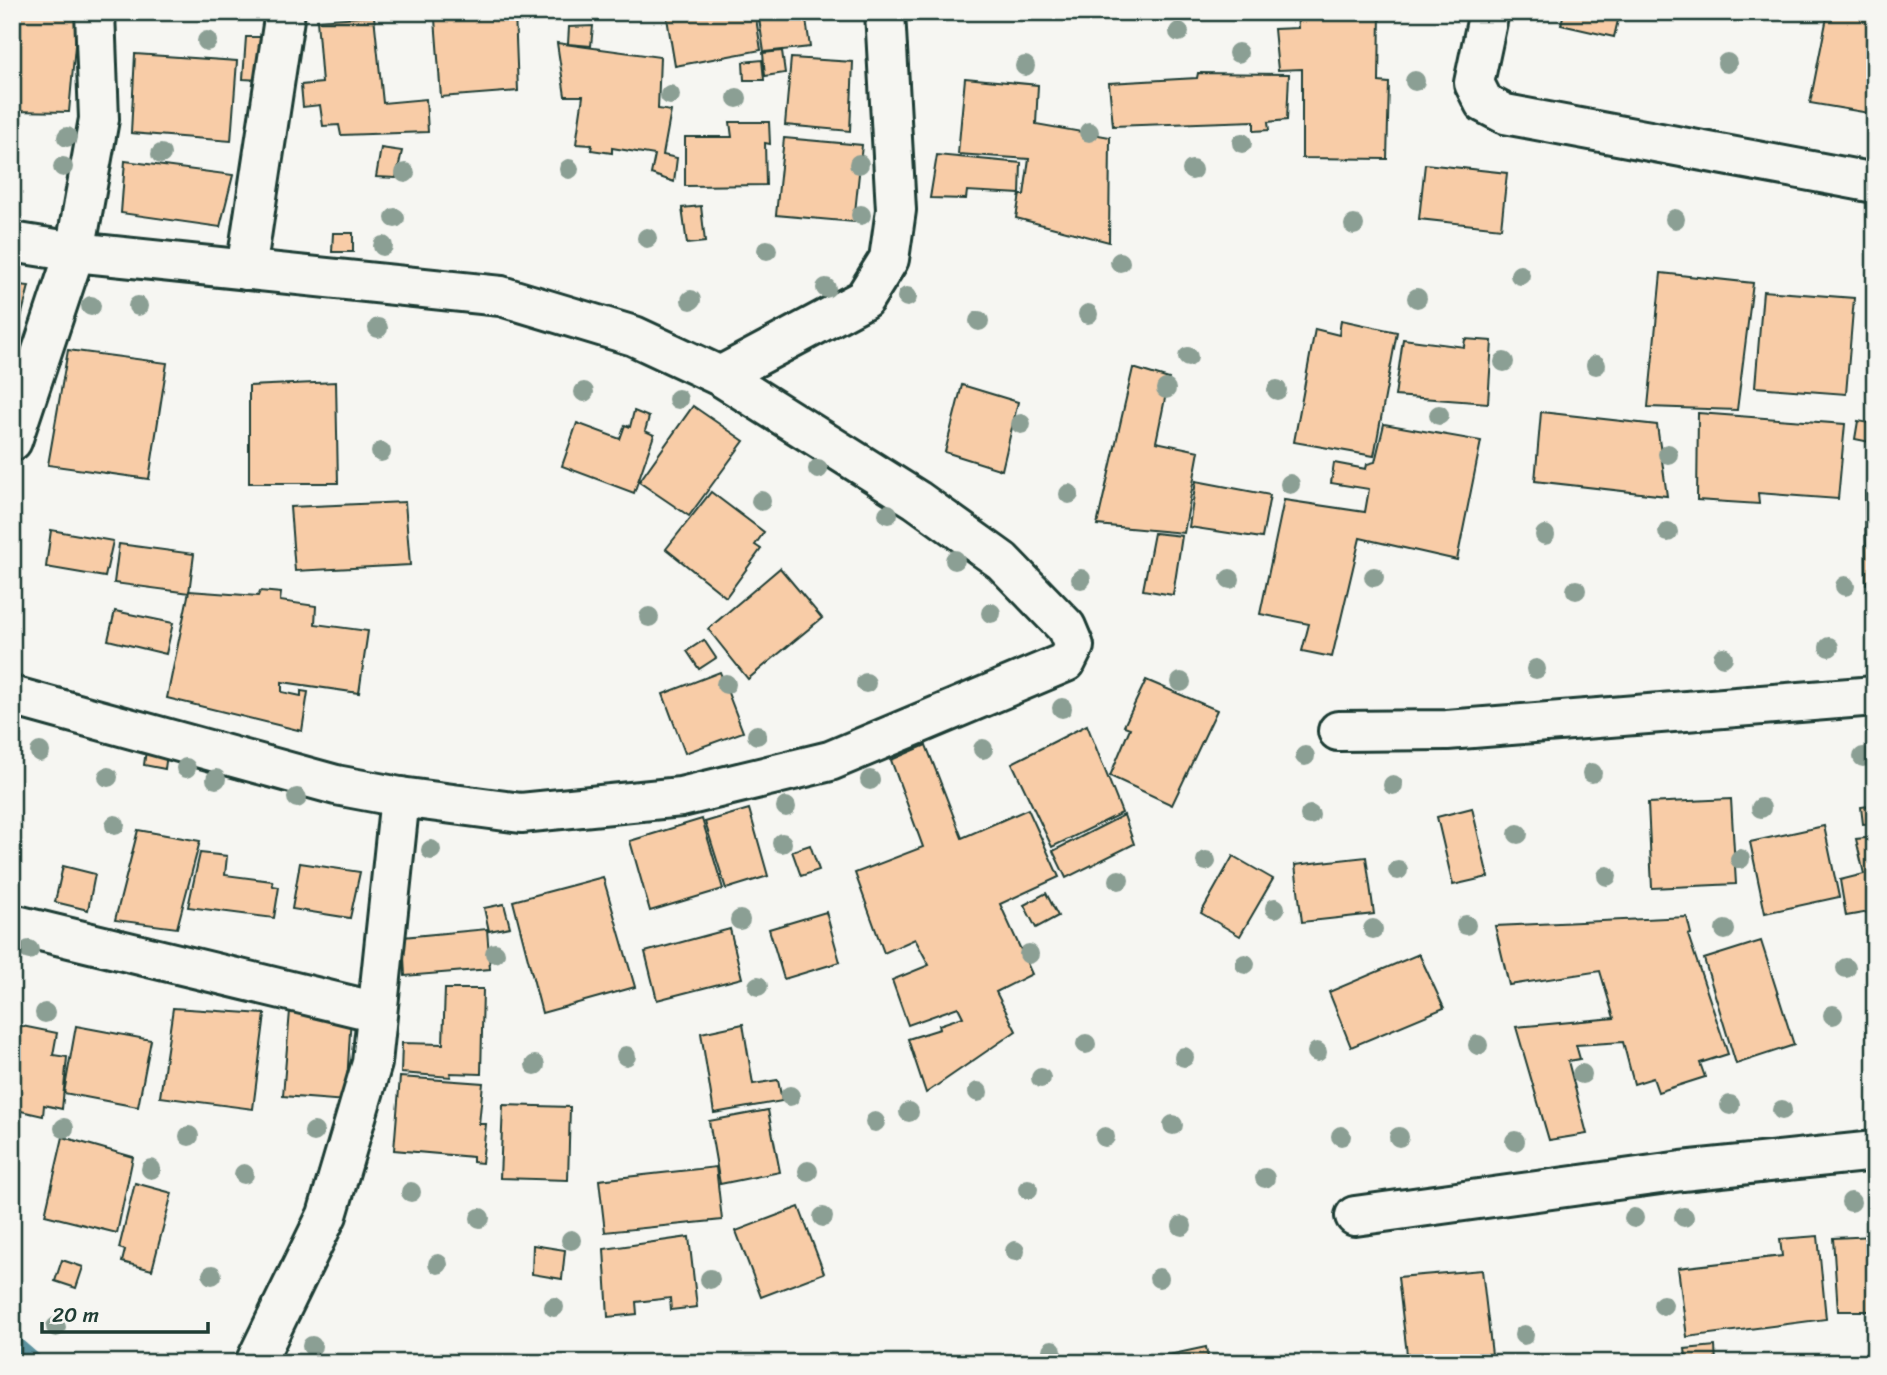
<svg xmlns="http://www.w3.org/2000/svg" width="1887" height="1375" font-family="Sriracha,sans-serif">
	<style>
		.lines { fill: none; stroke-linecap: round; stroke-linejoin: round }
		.stream { stroke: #5c929f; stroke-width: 18 }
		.building { fill: #f8cca7; stroke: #1f3d34; stroke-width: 2 }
		.minor-casing { stroke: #1f3d34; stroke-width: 44 }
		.minor { stroke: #f6f6f2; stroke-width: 38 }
		.tree { fill: #8b9f94 }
	</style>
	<rect width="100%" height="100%" fill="#f6f6f2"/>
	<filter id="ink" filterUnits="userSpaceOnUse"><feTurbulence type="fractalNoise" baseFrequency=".0143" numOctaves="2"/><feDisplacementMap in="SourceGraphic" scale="14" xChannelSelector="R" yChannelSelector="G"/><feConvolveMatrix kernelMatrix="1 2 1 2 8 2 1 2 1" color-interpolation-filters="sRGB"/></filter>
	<g filter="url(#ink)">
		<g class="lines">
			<polyline class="stream" points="12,1343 35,1363"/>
		</g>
		<g class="building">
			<polygon points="12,12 78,12 69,112 12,111"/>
			<polygon points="515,12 518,91 441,97 435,19"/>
			<polygon points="666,12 755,12 761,50 675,66"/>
			<polygon points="758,12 805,12 810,47 764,52"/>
			<polygon points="1297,12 1380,12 1379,82 1389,83 1387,159 1302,158 1302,69 1278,70 1274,29 1298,28"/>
			<polygon points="1564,12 1620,12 1614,37 1561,25"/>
			<polygon points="1690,12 1710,12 1709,17"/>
			<polygon points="1828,12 1875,12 1875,114 1810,103"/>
			<polygon points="374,16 383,103 426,99 428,132 341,135 339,125 323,126 320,105 303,107 301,85 322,83 317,20"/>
			<polygon points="593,26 591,46 568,44 569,27"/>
			<polygon points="246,37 263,37 260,80 243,79"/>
			<polygon points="557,43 660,57 658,109 671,111 663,155 677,158 674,182 651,174 655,155 612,148 612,153 591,150 592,145 576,144 583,96 565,96"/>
			<polygon points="782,51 785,73 765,76 763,53"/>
			<polygon points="135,54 237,61 231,141 131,133"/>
			<polygon points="791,58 853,62 850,131 785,125"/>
			<polygon points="762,60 764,80 744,80 743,62"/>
			<polygon points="1198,73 1289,74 1287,120 1268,122 1269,130 1254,131 1254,121 1113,126 1109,83 1197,78"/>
			<polygon points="965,78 1038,85 1036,124 1110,137 1109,242 1016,218 1020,194 967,191 966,199 930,198 937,155 1021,163 1020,195 1024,195 1029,159 958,154"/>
			<polygon points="730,122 769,122 770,144 765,143 766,185 685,186 685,137 732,137"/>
			<polygon points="784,138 862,145 854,222 776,215"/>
			<polygon points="381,148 402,151 396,178 376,177"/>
			<polygon points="125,161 233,175 220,227 121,213"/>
			<polygon points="1425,164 1507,173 1501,228 1419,219"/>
			<polygon points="701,206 705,242 687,244 682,208"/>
			<polygon points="333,233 353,233 353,252 332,252"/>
			<polygon points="1661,273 1753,283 1737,410 1648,407"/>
			<polygon points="12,284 29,286 18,329 12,328"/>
			<polygon points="1763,291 1854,298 1846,394 1755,387"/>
			<polygon points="1341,320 1397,332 1374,456 1294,442 1315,329 1339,335"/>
			<polygon points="1403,339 1464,347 1465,339 1492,341 1488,403 1395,396"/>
			<polygon points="68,350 167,363 149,479 48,465"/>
			<polygon points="1133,368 1169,379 1156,442 1199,451 1184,533 1097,525"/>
			<polygon points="336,382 338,483 249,483 249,386"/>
			<polygon points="962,385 1018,402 1002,470 945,452"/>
			<polygon points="693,406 744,441 689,516 639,482"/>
			<polygon points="634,411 649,417 645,431 654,435 634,493 562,466 577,423 620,439 625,425 630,427"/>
			<polygon points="1541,412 1657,425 1667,496 1535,481"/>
			<polygon points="1698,413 1845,424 1838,499 1758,493 1759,504 1697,500"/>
			<polygon points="1858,421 1875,424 1875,443 1855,439"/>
			<polygon points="1384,424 1481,441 1457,560 1360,538 1332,657 1302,651 1309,624 1260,614 1284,500 1365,512 1369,489 1331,483 1334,463 1366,469 1367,464 1375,462"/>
			<polygon points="1196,481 1270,495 1262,538 1189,527"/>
			<polygon points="1865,491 1875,491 1875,583 1866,584"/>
			<polygon points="711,492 764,532 755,545 761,549 726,597 666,549"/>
			<polygon points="405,502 410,565 295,571 290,507"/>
			<polygon points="51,530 113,541 105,577 46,567"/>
			<polygon points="1154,533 1182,536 1173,595 1143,590"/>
			<polygon points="119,544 194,554 189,593 114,583"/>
			<polygon points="780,568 822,618 748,679 708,629"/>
			<polygon points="189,591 258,596 260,591 281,593 280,601 316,606 315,624 368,631 359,693 282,682 282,692 301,696 301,691 308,692 302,731 167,698"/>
			<polygon points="115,611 173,623 166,654 108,640"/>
			<polygon points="704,640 716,658 699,669 687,651"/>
			<polygon points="720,672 743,732 685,753 663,694"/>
			<polygon points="1146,680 1217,710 1172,805 1110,776 1130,728 1124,726"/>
			<polygon points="1087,725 1122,813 1052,847 1012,763"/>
			<polygon points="147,743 168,746 165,769 144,765"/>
			<polygon points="926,745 962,838 1028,809 1059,877 1000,904 1032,974 996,992 1016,1031 926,1093 908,1039 940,1029 939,1025 963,1017 958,1007 908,1025 892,980 929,965 915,939 884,953 855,873 923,847 891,760"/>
			<polygon points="1731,799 1736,884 1652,888 1648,803"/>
			<polygon points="1875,805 1875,823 1863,824 1861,807"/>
			<polygon points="1472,808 1488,877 1453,885 1437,817"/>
			<polygon points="749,809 768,876 726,889 705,822"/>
			<polygon points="1124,815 1134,844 1066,878 1053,851"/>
			<polygon points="702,819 723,889 650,911 630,841"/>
			<polygon points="1824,826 1839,897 1765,913 1750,842"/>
			<polygon points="138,830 200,841 177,928 115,920"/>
			<polygon points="1875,837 1875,938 1869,912 1846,916 1840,880 1864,874 1856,839"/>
			<polygon points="810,845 819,870 801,876 792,851"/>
			<polygon points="200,853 227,856 225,875 272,881 273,886 279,887 274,918 188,907"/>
			<polygon points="1233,856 1273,879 1240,936 1201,913"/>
			<polygon points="1366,857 1374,914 1302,922 1295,865"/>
			<polygon points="300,863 360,872 350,918 292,909"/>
			<polygon points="63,866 95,874 88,910 55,902"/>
			<polygon points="603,877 635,987 542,1013 513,901"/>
			<polygon points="1046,893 1058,916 1036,928 1024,905"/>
			<polygon points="504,904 510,927 489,931 484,908"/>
			<polygon points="826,912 840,962 784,979 769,929"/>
			<polygon points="1687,917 1691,934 1688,935 1728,1054 1700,1063 1705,1077 1658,1092 1653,1078 1634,1084 1623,1042 1576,1045 1580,1059 1568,1061 1587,1134 1549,1140 1516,1027 1614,1018 1600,971 1509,985 1495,926"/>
			<polygon points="487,929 490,969 405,976 403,937"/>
			<polygon points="730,929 742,978 657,1000 645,952"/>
			<polygon points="1761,941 1794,1045 1736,1064 1704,959"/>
			<polygon points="1419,954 1444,1008 1351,1047 1329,992"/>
			<polygon points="445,989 483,989 481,1074 450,1073 451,1077 401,1073 402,1043 443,1044"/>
			<polygon points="173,1008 265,1014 253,1109 160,1097"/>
			<polygon points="290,1011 351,1014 346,1101 283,1096"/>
			<polygon points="12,1024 57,1033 53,1055 67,1057 62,1109 44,1105 43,1116 12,1109"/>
			<polygon points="743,1024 753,1084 778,1080 782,1101 714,1113 701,1033"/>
			<polygon points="76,1026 151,1040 138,1107 64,1093"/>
			<polygon points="400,1077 483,1083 479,1124 486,1124 482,1163 473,1162 473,1157 394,1150"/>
			<polygon points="503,1105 570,1107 568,1180 500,1178"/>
			<polygon points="768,1110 780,1172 720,1184 709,1121"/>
			<polygon points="63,1137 133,1157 117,1233 45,1215"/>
			<polygon points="716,1167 722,1220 605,1232 599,1180"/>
			<polygon points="135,1183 172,1193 152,1270 122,1262 125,1250 119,1248"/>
			<polygon points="799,1207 824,1273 761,1297 736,1231"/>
			<polygon points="1818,1236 1826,1319 1687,1337 1678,1268 1782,1256 1780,1239"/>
			<polygon points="1875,1236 1875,1311 1838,1311 1833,1238"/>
			<polygon points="689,1237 697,1307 671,1310 670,1298 636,1302 637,1314 608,1317 604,1249"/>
			<polygon points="533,1245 565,1250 562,1279 532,1274"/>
			<polygon points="62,1260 83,1267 76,1288 55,1281"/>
			<polygon points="1482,1270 1493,1363 1408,1363 1398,1277"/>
			<polygon points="1715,1346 1716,1363 1687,1363 1685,1349"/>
			<polygon points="1206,1347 1209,1363 1165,1363 1164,1356"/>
		</g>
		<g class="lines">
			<defs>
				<g id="minor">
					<polyline points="1489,12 1474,83 1484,103 1505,114 1875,183"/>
					<polyline points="12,242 75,252 501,296 634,336 720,376 917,500 1002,561 1066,627 1074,646 1066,662 830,761 681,797 521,813 400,797 336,785 12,696"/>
					<polyline points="246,270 285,12"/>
					<polyline points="720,376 864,299 889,259 896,210 885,12"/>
					<polyline points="12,441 75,252 99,119 95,12"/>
					<polyline points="1338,731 1447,730 1875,696"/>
					<polyline points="12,924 377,1012"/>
					<polyline points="1355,1216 1682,1171 1875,1151"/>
					<polyline points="255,1363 327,1215 372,1063 400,797"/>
				</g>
			</defs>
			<use href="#minor" class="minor-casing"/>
			<use href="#minor" class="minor"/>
		</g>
		<g class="tree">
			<circle cx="1179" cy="32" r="10"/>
			<circle cx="207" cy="41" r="10"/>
			<circle cx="1238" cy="53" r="10"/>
			<circle cx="1727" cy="63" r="10"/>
			<circle cx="1025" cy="66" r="10"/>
			<circle cx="1415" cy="81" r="10"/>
			<circle cx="670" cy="95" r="10"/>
			<circle cx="737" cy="98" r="10"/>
			<circle cx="1089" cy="132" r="10"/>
			<circle cx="67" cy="137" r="10"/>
			<circle cx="1242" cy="143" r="10"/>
			<circle cx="161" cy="154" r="10"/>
			<circle cx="859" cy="164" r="10"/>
			<circle cx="63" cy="167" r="10"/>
			<circle cx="569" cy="169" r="10"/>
			<circle cx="1192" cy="170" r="10"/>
			<circle cx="405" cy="173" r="10"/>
			<circle cx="861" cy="215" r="10"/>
			<circle cx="395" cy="218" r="10"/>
			<circle cx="1675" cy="219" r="10"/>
			<circle cx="1354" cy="225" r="10"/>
			<circle cx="647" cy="238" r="10"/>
			<circle cx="383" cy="246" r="10"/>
			<circle cx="767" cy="250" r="10"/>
			<circle cx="1120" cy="262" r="10"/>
			<circle cx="1520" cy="275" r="10"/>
			<circle cx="826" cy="288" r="10"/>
			<circle cx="907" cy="297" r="10"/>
			<circle cx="1417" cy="298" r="10"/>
			<circle cx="691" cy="300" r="10"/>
			<circle cx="91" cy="306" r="10"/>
			<circle cx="138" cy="306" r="10"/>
			<circle cx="1088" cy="314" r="10"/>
			<circle cx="979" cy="321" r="10"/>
			<circle cx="378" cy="328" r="10"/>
			<circle cx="1188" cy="357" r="10"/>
			<circle cx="1504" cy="362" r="10"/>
			<circle cx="1596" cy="365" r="10"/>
			<circle cx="1166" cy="389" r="10"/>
			<circle cx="1277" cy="390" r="10"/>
			<circle cx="584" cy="392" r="10"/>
			<circle cx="678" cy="399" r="10"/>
			<circle cx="1439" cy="415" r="10"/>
			<circle cx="1021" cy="424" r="10"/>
			<circle cx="381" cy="452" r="10"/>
			<circle cx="1668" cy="454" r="10"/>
			<circle cx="818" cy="469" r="10"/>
			<circle cx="1290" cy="484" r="10"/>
			<circle cx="1069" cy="494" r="10"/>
			<circle cx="761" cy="501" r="10"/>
			<circle cx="888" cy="514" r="10"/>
			<circle cx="1668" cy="532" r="10"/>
			<circle cx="1545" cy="535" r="10"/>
			<circle cx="955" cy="560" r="10"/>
			<circle cx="1374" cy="577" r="10"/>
			<circle cx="1081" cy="579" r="10"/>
			<circle cx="1230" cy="579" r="10"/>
			<circle cx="1845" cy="586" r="10"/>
			<circle cx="1576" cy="590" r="10"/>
			<circle cx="991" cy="613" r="10"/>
			<circle cx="649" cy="617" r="10"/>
			<circle cx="1829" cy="647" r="10"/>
			<circle cx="1723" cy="657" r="10"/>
			<circle cx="1536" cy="669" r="10"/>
			<circle cx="1181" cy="682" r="10"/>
			<circle cx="866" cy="683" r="10"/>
			<circle cx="726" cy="684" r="10"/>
			<circle cx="1062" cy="708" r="10"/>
			<circle cx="757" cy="735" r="10"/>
			<circle cx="983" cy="749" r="10"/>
			<circle cx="40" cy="752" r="10"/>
			<circle cx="1305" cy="756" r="10"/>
			<circle cx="1863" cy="757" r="10"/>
			<circle cx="186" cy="768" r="10"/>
			<circle cx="1592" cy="773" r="10"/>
			<circle cx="108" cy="777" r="10"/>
			<circle cx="216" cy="779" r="10"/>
			<circle cx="870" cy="780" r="10"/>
			<circle cx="1393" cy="785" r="10"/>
			<circle cx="297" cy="798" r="10"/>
			<circle cx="786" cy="807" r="10"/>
			<circle cx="1761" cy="808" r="10"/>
			<circle cx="1310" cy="815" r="10"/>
			<circle cx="115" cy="825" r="10"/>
			<circle cx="1518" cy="834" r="10"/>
			<circle cx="782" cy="843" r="10"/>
			<circle cx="431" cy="850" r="10"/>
			<circle cx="1740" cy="859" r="10"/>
			<circle cx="1206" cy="861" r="10"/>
			<circle cx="1398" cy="870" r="10"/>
			<circle cx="1607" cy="876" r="10"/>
			<circle cx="1119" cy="880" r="10"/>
			<circle cx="1275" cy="908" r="10"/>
			<circle cx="740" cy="920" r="10"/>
			<circle cx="1466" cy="925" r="10"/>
			<circle cx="1373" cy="929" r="10"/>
			<circle cx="1725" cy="930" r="10"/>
			<circle cx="29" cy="950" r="10"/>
			<circle cx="495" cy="953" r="10"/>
			<circle cx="1029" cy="954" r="10"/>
			<circle cx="1245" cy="964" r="10"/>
			<circle cx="1846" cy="968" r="10"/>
			<circle cx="758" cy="986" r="10"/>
			<circle cx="45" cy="1013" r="10"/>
			<circle cx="1833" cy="1015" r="10"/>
			<circle cx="1086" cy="1044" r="10"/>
			<circle cx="1478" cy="1045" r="10"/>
			<circle cx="1317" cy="1052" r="10"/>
			<circle cx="626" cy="1056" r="10"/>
			<circle cx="1184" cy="1057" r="10"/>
			<circle cx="535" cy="1065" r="10"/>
			<circle cx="1582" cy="1074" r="10"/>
			<circle cx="1041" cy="1078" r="10"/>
			<circle cx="978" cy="1092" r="10"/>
			<circle cx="790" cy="1096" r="10"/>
			<circle cx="1730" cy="1105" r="10"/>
			<circle cx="1782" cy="1110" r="10"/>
			<circle cx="909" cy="1112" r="10"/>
			<circle cx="875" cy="1122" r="10"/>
			<circle cx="1173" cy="1125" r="10"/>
			<circle cx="64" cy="1128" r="10"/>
			<circle cx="314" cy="1132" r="10"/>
			<circle cx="189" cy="1136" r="10"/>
			<circle cx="1341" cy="1136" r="10"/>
			<circle cx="1105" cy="1137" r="10"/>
			<circle cx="1399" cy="1137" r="10"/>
			<circle cx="1515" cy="1141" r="10"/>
			<circle cx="151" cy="1169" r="10"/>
			<circle cx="808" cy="1171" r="10"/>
			<circle cx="244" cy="1174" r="10"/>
			<circle cx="1265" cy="1178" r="10"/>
			<circle cx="1028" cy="1189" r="10"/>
			<circle cx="411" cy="1192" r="10"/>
			<circle cx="1851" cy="1202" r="10"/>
			<circle cx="823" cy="1217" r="10"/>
			<circle cx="1684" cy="1217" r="10"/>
			<circle cx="480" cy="1218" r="10"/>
			<circle cx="1634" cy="1218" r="10"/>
			<circle cx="1182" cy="1226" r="10"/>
			<circle cx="571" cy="1240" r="10"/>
			<circle cx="1015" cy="1251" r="10"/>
			<circle cx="438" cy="1264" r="10"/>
			<circle cx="212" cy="1275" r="10"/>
			<circle cx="1159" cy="1278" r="10"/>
			<circle cx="710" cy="1279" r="10"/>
			<circle cx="1663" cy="1305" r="10"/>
			<circle cx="554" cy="1307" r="10"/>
			<circle cx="56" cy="1327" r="10"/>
			<circle cx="1524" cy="1335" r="10"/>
			<circle cx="312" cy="1346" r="10"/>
			<circle cx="1052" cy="1350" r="10"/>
		</g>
	</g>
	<rect width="1887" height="1375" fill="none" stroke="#f6f6f2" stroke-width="42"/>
	<rect x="21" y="21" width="1845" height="1333" fill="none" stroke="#1f3d34" stroke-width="2.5" filter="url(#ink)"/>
	<path d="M42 1322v10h166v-10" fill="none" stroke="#1f3d34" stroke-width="3.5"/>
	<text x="52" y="1322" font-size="21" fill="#1f3d34" stroke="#f6f6f2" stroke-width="5" paint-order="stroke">20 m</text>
</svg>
